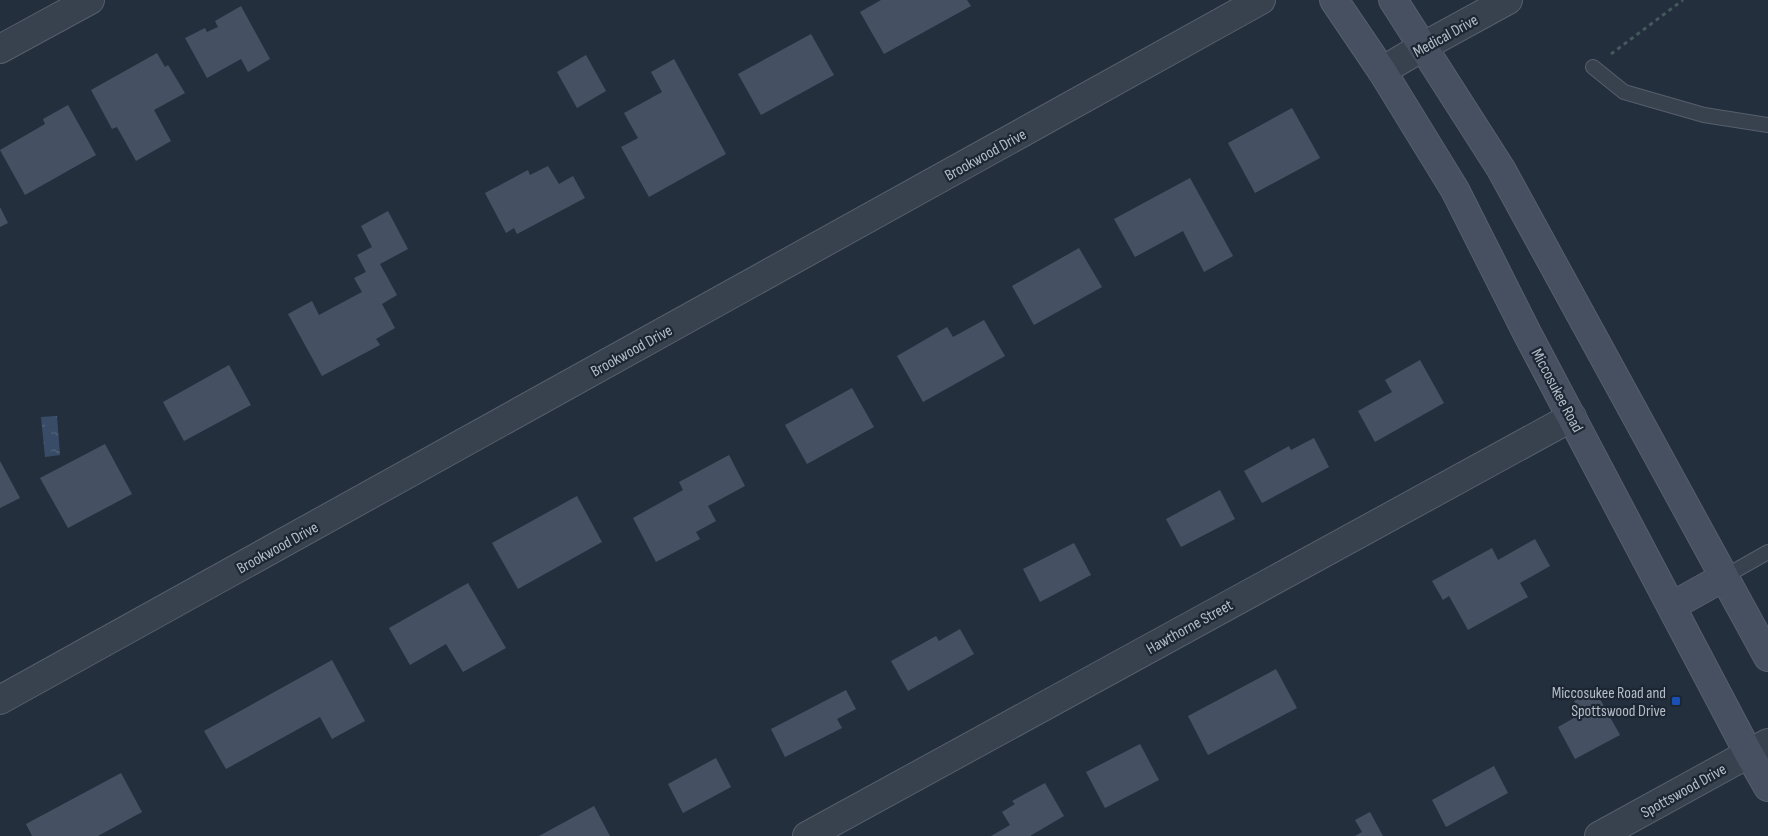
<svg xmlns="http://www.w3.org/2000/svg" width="1768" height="836" font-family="'Sofia Sans Condensed',sans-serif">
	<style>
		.water { fill: url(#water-ripples) }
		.building { fill: #455162 }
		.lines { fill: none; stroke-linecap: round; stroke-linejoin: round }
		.lane-casing { stroke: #565f6c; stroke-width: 16 }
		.street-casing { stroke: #565f6c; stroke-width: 30 }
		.secondary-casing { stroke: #565f6c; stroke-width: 30 }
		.path { stroke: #44595c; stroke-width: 3; stroke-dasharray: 4 4; stroke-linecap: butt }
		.lane { stroke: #38414e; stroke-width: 14 }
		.street { stroke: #38414e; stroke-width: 28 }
		.secondary { stroke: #465061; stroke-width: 28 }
		.transit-dot { fill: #1a4fb4; stroke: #1d2633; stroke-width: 2 }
		.labels { text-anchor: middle; stroke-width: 4.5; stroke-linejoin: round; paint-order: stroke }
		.street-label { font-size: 16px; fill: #b4bcc9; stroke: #1d2633 }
		.poi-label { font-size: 16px; fill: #b4bcc9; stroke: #1d2633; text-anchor: end }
	</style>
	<defs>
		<pattern id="water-ripples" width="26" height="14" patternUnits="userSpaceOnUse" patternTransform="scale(1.25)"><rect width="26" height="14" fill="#394c67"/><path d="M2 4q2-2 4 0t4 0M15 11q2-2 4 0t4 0" fill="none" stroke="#53647b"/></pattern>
	</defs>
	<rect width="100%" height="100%" fill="#242f3e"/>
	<polygon class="water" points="57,416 60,455 45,457 41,417"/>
	<g class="building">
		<polygon points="881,0 967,0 971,6 884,54 860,12"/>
		<polygon points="241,6 270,59 248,72 241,59 207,78 185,38 205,28 207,32 218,27 215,21"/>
		<polygon points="811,34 834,75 761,115 738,74"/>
		<polygon points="157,53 165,67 168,65 185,93 154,110 171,141 136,161 117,127 112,129 91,90"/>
		<polygon points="586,55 606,91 577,108 557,72"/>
		<polygon points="674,59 726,154 649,197 621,147 638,138 624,113 662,92 651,72"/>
		<polygon points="68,105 96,155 25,195 0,150 45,124 43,119"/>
		<polygon points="1292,108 1320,158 1255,193 1228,143"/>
		<polygon points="548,166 559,184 573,176 585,198 517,234 514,228 506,233 485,193 528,170 530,175"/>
		<polygon points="1190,178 1233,256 1204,272 1183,231 1135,257 1114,219"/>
		<polygon points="0,207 8,223 0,227"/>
		<polygon points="388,211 408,249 380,264 397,295 382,304 395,328 376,339 380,345 322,376 288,314 312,301 319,315 362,292 354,278 366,272 357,255 372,247 361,226"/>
		<polygon points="1079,248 1102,287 1034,325 1012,286"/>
		<polygon points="984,320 1005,356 923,402 897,356 947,327 953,337"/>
		<polygon points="1420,360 1444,403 1375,442 1358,411 1392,392 1385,380"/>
		<polygon points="229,365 251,405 184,441 163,402"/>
		<polygon points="852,388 874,427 807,464 785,425"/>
		<polygon points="1314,438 1329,467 1262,503 1244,471 1289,446 1291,450"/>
		<polygon points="105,444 132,494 68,528 40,478"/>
		<polygon points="729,455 745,486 708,506 716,521 696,532 700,539 656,562 633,518 683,490 679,482"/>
		<polygon points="0,461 20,498 0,508"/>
		<polygon points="1220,490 1235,519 1181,547 1166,519"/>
		<polygon points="577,496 602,542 518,589 492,543"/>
		<polygon points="1535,539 1550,566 1520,583 1528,597 1468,630 1449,596 1443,600 1432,581 1492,548 1498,560"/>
		<polygon points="1074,543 1091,575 1040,602 1023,569"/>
		<polygon points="468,583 506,648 463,672 446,644 410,665 389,628"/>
		<polygon points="960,629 974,654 908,691 891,661 936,636 939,641"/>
		<polygon points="332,660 365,721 332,739 320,717 226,769 204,731"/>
		<polygon points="1276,669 1297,708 1208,755 1188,716"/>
		<polygon points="846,690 856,709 837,719 842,728 785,757 771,729"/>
		<polygon points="1595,690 1620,735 1575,759 1558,727 1581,714 1574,701"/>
		<polygon points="1140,744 1159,780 1105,808 1086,772"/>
		<polygon points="716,758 731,787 683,813 668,784"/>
		<polygon points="1494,766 1508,793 1446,827 1432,800"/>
		<polygon points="121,773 142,812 98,836 32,836 26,824"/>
		<polygon points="1045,783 1064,816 1030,836 991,836 1010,825 1002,812 1015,804 1012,801"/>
		<polygon points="594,806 610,836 539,836"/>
		<polygon points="1370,812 1383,836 1355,836 1362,832 1355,820"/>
	</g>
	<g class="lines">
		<defs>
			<g id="lane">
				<polyline points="1593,67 1624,92 1704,115 1768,125"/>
				<polyline points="1724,577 1768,552"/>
			</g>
			<g id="street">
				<polyline points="0,49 90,0"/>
				<polyline points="1382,71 1424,46 1508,0"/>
				<polyline points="0,700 1261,0"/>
				<polyline points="807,836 1572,417"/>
				<polyline points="1599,836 1768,743"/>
			</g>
			<g id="secondary">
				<polyline points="1334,0 1382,71 1455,190 1527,333 1749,754 1768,787"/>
				<polyline points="1393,0 1501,169 1768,657"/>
				<polyline points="1672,606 1724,577"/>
			</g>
		</defs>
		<use href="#lane" class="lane-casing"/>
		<use href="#street" class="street-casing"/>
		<use href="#secondary" class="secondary-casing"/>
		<polyline class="path" points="1611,54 1683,0"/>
		<use href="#lane" class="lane"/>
		<use href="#street" class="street"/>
		<use href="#secondary" class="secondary"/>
	</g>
	<rect class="transit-dot" x="1671" y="696" width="10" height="10" rx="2.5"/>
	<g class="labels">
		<g class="street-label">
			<text transform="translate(1445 35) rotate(-29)" y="6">Medical Drive</text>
			<text transform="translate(985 154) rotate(-29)" y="6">Brookwood Drive</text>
			<text transform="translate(631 350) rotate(-29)" y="6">Brookwood Drive</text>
			<text transform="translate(1558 390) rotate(62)" y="6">Miccosukee Road</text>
			<text transform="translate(277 547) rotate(-29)" y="6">Brookwood Drive</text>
			<text transform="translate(1189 626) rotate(-29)" y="6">Hawthorne Street</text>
			<text transform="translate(1683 790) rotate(-29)" y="6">Spottswood Drive</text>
		</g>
		<g class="poi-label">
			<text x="1666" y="698">Miccosukee Road and<tspan x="1666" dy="18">Spottswood Drive</tspan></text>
		</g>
	</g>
</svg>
